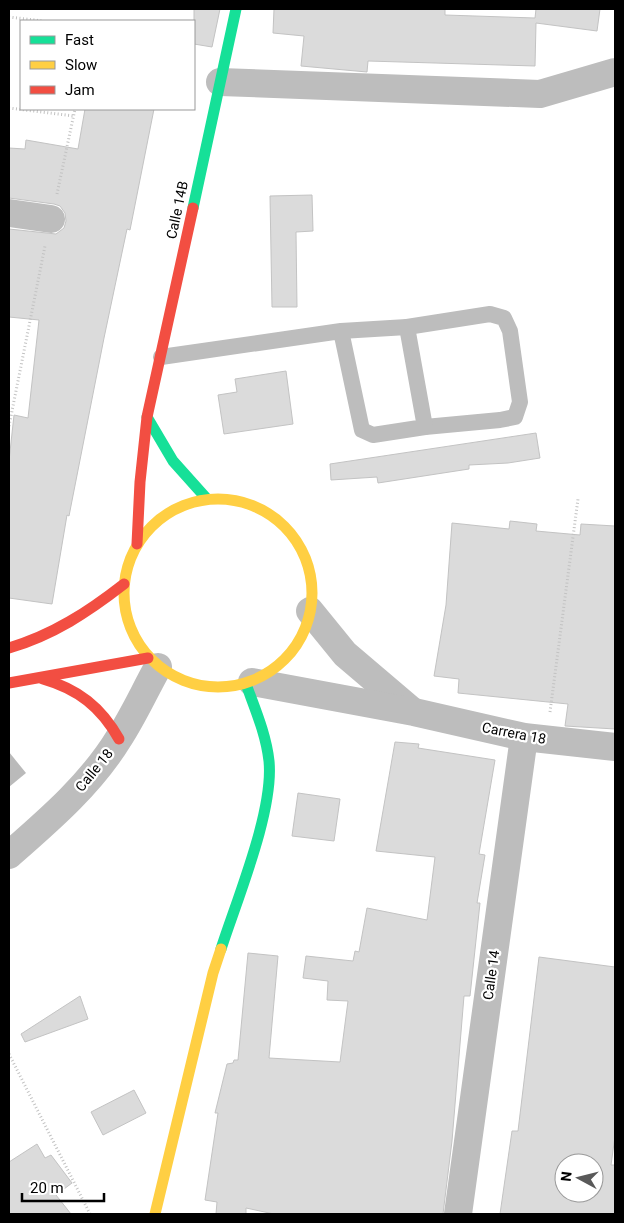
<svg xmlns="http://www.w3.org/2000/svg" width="624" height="1223" font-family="Roboto,sans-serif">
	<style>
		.water { fill: #bababa }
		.building { fill: #dbdbdb; stroke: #c3c3c3; fill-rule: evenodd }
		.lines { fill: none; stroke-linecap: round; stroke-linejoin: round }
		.path { stroke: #c2c2c2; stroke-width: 3; stroke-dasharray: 1 2.5; stroke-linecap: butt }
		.lane { stroke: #bdbdbd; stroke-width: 16 }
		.street { stroke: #bdbdbd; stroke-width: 28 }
		.fast { stroke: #16e098; stroke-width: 11 }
		.slow { stroke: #ffcf43; stroke-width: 11 }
		.jam { stroke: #f24e42; stroke-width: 11 }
		.labels { text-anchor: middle; stroke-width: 4.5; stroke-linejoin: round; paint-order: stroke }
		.street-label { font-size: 14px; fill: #000; stroke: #fff }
	</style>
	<rect width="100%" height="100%" fill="#fff"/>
	<polygon class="water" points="9,752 26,773 9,787"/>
	<g class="building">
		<polygon points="194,9 220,9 212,47 194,44"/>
		<polygon points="274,9 445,9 445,15 535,18 536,9 600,9 597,31 536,23 535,66 368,61 367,72 301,66 304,36 273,33"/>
		<polygon points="85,109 154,109 130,230 127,229 104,338 69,516 67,515 52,604 9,598 9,461 14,415 28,418 39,320 9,317 9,229 56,234 64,228 66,221 65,213 60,206 54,204 9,198 9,148 25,149 26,140 78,149"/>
		<polygon points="312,195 313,231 296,232 297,307 272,307 270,196"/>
		<polygon points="286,371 293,424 224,434 218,395 237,392 235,379"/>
		<polygon points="536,433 540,458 508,463 469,465 469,469 378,483 377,477 331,480 330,464"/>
		<polygon points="510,521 537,524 536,531 580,535 581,524 615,526 615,729 565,726 568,704 458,693 459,679 434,676 446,605 452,523 509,529"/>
		<polygon points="395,742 419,744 418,748 495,760 479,854 485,855 477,903 480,903 470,996 464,996 452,1141 443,1214 274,1214 246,1208 246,1214 216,1214 217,1202 205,1200 218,1113 215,1113 227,1064 233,1063 234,1060 238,1060 248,953 278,956 269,1058 340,1062 348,1001 327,1000 328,981 303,978 306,956 353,961 355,951 359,952 367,908 427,920 435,857 376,851"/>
		<polygon points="298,793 340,799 334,841 292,836"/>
		<path d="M539 957 615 967V1136L611 1165H615V1214H500L512 1131H518ZM564 1163H594V1193H564Z"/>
		<polygon points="80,996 88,1019 25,1042 21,1034"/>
		<polygon points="134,1090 146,1113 103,1135 91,1112"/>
		<polygon points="37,1144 45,1158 51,1155 72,1183 56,1195 71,1214 9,1214 9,1162"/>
	</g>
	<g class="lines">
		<g class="path">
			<polyline points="9,17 43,21"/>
			<polyline points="9,108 74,116"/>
			<polyline points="57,194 75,109"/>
			<polyline points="9,426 45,246"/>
			<polyline points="550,712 578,499"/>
			<polyline points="9,1054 90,1214"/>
		</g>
		<g class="lane">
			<polyline points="407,327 490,314 504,318 510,331 520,402 515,417 500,420 425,427"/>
			<polyline points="161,357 341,331 407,327 425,427 373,435 362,430 341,331"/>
		</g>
		<g class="street">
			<polyline points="220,82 540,94 615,72"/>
			<polyline points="9,213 51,219"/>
			<polyline points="310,611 345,654 412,711"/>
			<polyline points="252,682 414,712 524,737 615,747"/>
			<path d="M9 855C49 820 91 784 119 738 134 715 145 690 158 667"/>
			<polyline points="458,1214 524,737"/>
		</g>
		<g class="fast">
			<polyline points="193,208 236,9"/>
			<polyline points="147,417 173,461 207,499"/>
			<path d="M221 949C237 899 274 811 269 761 266 734 255 709 246 684"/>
		</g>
		<g class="slow">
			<circle cx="218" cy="593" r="94"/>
			<polyline points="155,1214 213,973 221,949"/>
		</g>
		<g class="jam">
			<polyline points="137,544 140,482 147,417 193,208"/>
			<path d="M9 648C53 635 88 612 124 584"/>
			<path d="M43 679C78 689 101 707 119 739"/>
			<polyline points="9,683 148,658"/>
		</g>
	</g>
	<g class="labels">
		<g class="street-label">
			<text transform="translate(177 210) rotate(-78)" y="5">Calle 14B</text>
			<text transform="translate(514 733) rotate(11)" y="5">Carrera 18</text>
			<text transform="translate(94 770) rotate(-51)" y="5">Calle 18</text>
			<text transform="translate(491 975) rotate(-82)" y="5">Calle 14</text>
		</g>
	</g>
	<rect width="624" height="1223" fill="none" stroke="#000000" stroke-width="20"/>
	<rect x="20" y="20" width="175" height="90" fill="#ffffff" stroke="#999999"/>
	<rect x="30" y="36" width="25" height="8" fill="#16e098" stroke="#999999"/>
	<text x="65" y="45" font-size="15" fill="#000000">Fast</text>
	<rect x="30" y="61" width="25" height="8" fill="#ffcf43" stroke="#999999"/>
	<text x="65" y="70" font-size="15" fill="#000000">Slow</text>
	<rect x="30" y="86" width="25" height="8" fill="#f24e42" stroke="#999999"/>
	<text x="65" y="95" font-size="15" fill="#000000">Jam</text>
	<g transform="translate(579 1178) rotate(277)"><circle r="24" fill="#ffffff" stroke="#999999"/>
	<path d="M0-4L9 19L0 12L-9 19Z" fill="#595959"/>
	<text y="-8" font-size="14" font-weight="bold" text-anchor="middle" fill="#000000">N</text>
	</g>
	<path d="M22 1193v8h82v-8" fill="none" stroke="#000000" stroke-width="2.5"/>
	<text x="30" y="1193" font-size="15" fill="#000000" stroke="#ffffff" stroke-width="4" paint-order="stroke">20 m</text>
</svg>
